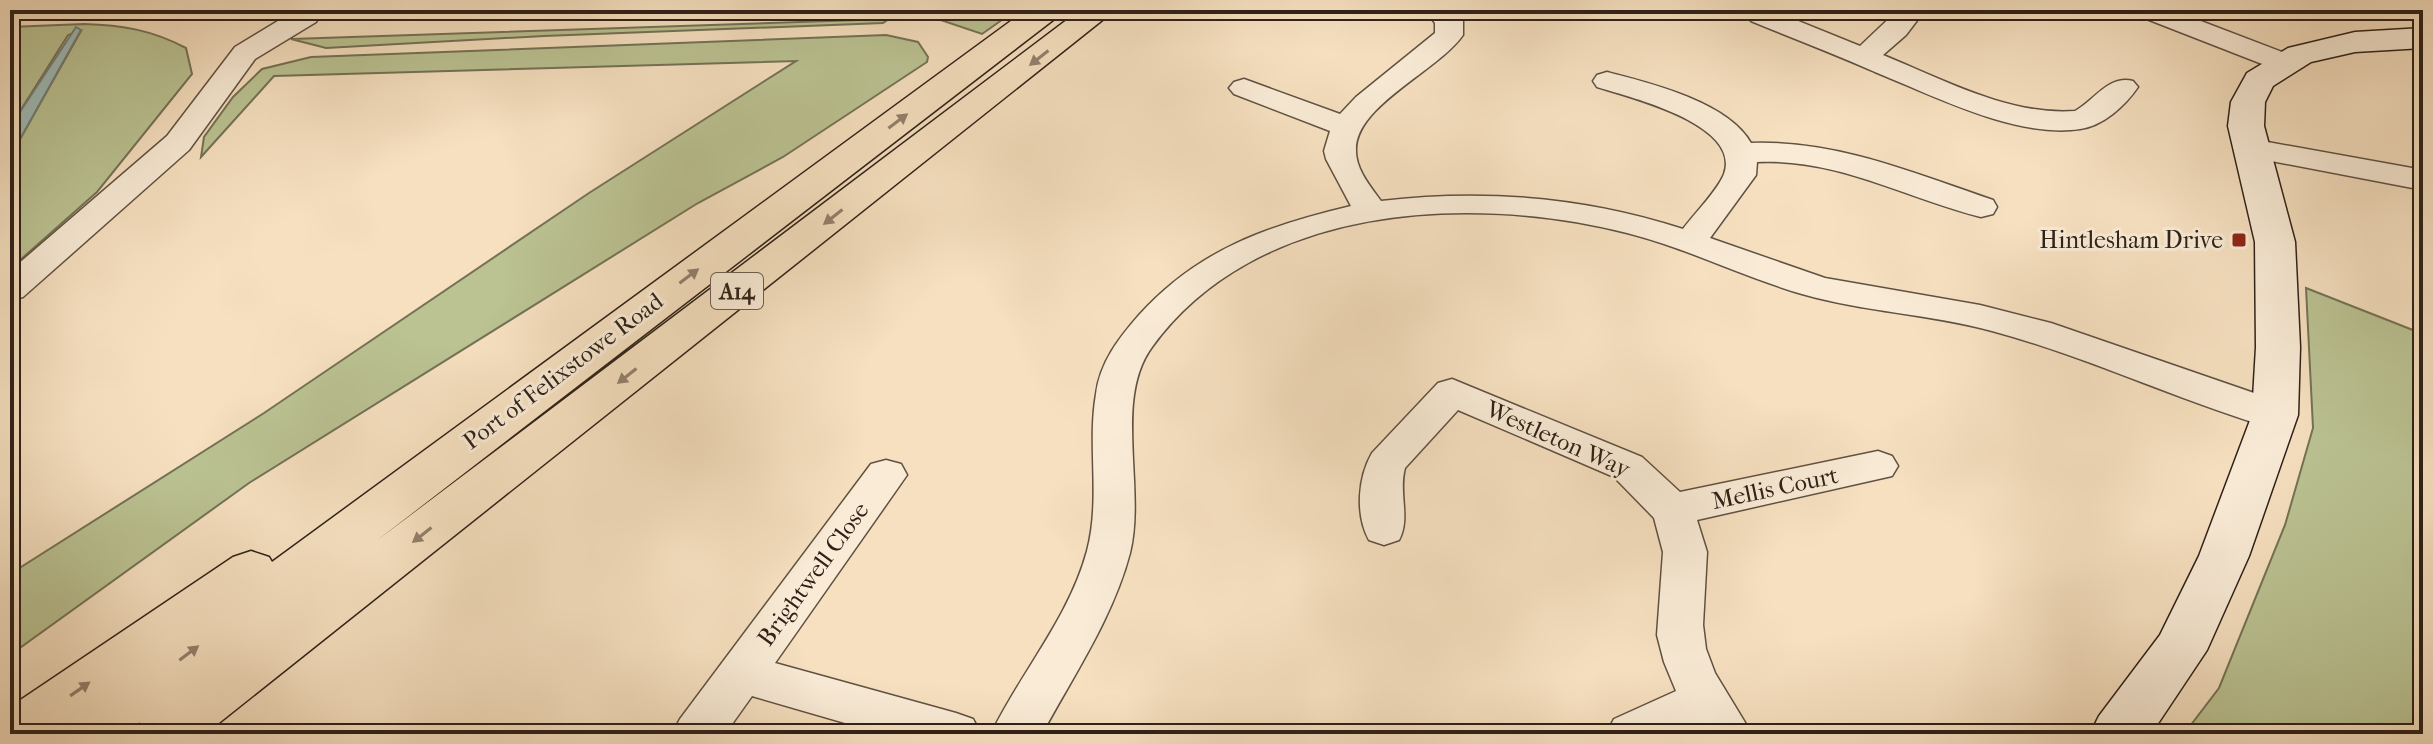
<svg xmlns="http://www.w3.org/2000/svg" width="2433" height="744" font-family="'IM FELL French Canon',serif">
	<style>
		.green { fill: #bbc393; stroke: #747256; stroke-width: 2 }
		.water { fill: #9ebcb8; stroke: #717e78; stroke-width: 2 }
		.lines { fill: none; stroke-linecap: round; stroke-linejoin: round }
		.street-casing { stroke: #605142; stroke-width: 3 }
		.secondary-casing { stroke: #2e2118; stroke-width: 3 }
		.highway-casing { stroke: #2e2118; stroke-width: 3 }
		.street { fill: #f9ebd6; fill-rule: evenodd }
		.secondary { fill: #f9ebd6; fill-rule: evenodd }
		.highway { fill: #f6e0c0; fill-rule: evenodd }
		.oneway { fill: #92806c }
		.poi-dot { fill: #8f2418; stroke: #f9ebd6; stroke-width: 3 }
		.labels { text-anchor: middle; stroke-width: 6; stroke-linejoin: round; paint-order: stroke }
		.shield { fill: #f9ebd6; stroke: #6b5e51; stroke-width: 2 }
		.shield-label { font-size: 22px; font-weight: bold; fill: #2e2118 }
		.poi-label { font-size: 24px; fill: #2e2118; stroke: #f9ebd6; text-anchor: end }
		.street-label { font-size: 24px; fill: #2e2118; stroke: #f9ebd6 }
	</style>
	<rect width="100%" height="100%" fill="#f6e0c0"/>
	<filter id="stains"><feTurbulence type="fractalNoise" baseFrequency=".0025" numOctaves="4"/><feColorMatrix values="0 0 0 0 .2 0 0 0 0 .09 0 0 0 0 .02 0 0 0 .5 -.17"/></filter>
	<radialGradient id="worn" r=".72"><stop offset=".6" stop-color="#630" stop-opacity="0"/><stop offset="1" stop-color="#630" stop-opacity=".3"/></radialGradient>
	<g class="green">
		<polygon points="901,10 1016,10 982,34 923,14 893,16"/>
		<polygon points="889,19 883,23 544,36 326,48 291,39"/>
		<path d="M84 24C122 25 152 30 186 48L192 74 97 192 10 269V157L81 31 68 35 10 127V27Z"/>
		<polygon points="886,35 918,42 928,57 927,62 783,157 698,203 249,483 10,655 10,574 264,413 589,193 796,61 274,76 201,157 204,137 233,97 262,69 311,57"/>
		<polygon points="2306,288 2423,334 2423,734 2184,734 2219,688 2285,525 2313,428"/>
	</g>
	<polygon class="water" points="76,27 81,30 10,157 10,127"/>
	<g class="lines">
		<defs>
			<g id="street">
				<polygon points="296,10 314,10 319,16 316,22 255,59 189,150 23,297 10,300 10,271 167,136 235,47"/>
				<path d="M1425 10H1453L1463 21V35C1438 71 1354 106 1356 151 1356 170 1371 187 1381 201 1483 189 1585 197 1683 229 1694 214 1718 190 1724 174 1742 124 1629 97 1597 87L1593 81 1597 75 1607 72C1650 83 1728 102 1751 143 1836 140 1914 173 1993 200L1997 207 1993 214 1981 217C1905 198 1838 158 1757 162L1756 175 1710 238 1825 278 1980 305 2051 323 2289 405 2295 415 2289 425 2275 429C2179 401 2089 357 1992 331 1930 314 1865 312 1802 294 1743 277 1687 248 1627 233 1468 193 1256 204 1152 347 1113 400 1146 489 1130 553 1113 618 1073 676 1042 734H991C1021 672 1069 618 1087 551 1101 498 1087 446 1096 394 1100 362 1119 338 1139 315 1199 249 1267 226 1351 206L1326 159 1324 151 1330 131 1234 94 1229 88 1234 82 1244 79 1340 114 1356 97 1435 33V23Z"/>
				<path d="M1750 10H1771L1860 46 1898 10H1925L1906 35 1883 55C1942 79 2010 116 2075 111 2095 100 2108 75 2133 81L2138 87C2125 106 2103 126 2080 129 2017 139 1932 95 1875 72 1834 54 1792 38 1751 21L1747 15Z"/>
				<polygon points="2135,10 2172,10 2295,57 2299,63 2295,69 2285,72 2275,69 2139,16"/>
				<polygon points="2251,139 2423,170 2423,190 2240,155 2235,148 2240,141"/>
				<path d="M1452 379 1642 457 1680 492 1878 451 1892 456 1898 466 1892 476 1697 520 1707 552 1703 625 1706 649 1715 673 1752 734H1700L1696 727 1681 734H1606L1614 719 1676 691 1664 662 1657 635 1663 552 1654 518 1614 477 1458 410 1405 468C1398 493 1411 518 1399 540L1384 545 1369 540C1355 515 1358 477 1372 453L1438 383Z"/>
				<polygon points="886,460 901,464 907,475 775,663 956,713 973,719 981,734 883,734 752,696 725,734 672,734 680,719 871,464"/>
			</g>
			<polygon id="secondary" points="2423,28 2423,48 2355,52 2311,62 2273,86 2265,102 2264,126 2295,242 2300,347 2298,415 2249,556 2207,650 2151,734 2090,734 2099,716 2160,635 2199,556 2252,415 2256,347 2255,242 2228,126 2231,102 2247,73 2288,48 2355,32"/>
			<polygon id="highway" points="1026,10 1061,10 1057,17 375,542 1080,10 1115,10 205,734 134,734 140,722 125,734 10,734 10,707 233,557 251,551 269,557 272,562"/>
		</defs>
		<use href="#street" class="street-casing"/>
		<use href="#secondary" class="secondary-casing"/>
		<use href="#highway" class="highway-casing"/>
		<use href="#street" class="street"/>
		<use href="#secondary" class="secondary"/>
		<use href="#highway" class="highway"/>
	</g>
	<defs><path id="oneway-solid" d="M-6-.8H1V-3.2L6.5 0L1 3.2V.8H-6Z" transform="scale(2)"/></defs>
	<g class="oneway">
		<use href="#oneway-solid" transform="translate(1039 58) rotate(142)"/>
		<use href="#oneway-solid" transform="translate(898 121) rotate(-37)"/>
		<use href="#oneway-solid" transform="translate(833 217) rotate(142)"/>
		<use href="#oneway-solid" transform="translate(689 276) rotate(-37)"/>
		<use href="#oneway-solid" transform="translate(627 376) rotate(142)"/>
		<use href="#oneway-solid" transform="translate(422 535) rotate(142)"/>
		<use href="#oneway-solid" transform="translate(189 653) rotate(-37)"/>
		<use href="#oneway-solid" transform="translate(80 689) rotate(-35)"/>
	</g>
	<rect class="poi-dot" x="2231" y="232" width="16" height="16" rx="4"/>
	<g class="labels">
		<rect class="shield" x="711" y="273" width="52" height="36" rx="6"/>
		<g class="shield-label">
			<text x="737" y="299">A14</text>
		</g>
		<g class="poi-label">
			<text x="2223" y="248">Hintlesham Drive</text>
		</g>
		<g class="street-label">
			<text transform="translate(563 371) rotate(-37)" y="8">Port of Felixstowe Road</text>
			<text transform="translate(1558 439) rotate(24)" y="8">Westleton Way</text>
			<text transform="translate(1775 488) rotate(-12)" y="8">Mellis Court</text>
			<text transform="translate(813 574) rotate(-54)" y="8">Brightwell Close</text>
		</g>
	</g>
	<rect width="2433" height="744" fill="none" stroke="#f6e0c0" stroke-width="40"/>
	<rect x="12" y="12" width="2409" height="720" fill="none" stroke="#2e2118" stroke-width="4"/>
	<rect x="20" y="20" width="2393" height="704" fill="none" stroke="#2e2118" stroke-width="2"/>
	<rect width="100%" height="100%" filter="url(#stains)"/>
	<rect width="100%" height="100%" fill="url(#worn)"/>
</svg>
